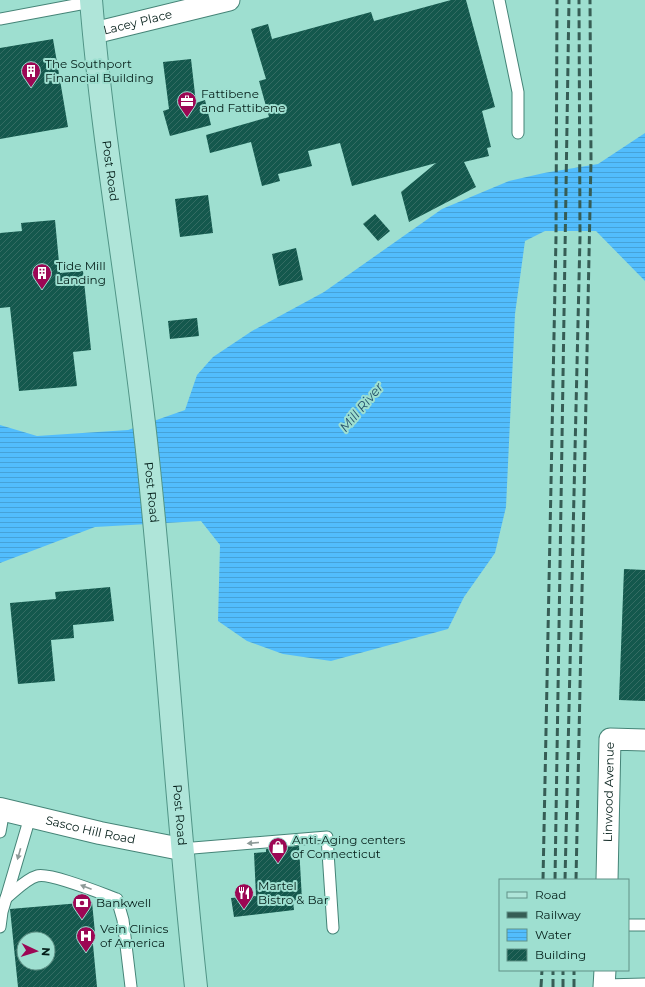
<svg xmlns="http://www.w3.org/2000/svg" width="645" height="987" font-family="Montserrat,sans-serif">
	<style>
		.water { fill: url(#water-rules) }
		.building { fill: url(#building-hatch); fill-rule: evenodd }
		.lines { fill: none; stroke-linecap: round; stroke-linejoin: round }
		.lane-casing { stroke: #458477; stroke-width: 13 }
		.street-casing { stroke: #458477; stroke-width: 23 }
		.secondary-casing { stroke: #458477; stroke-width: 24 }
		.primary-casing { stroke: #509486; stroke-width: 24 }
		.lane { stroke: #fff; stroke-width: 11 }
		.street { stroke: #fff; stroke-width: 21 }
		.secondary { stroke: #fff; stroke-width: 22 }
		.primary { stroke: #afe5d9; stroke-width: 22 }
		.rail { stroke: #365d55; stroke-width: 3; stroke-dasharray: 8 4; stroke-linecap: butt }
		.oneway { fill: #8e9a98 }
		.labels { text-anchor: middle; stroke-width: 4; stroke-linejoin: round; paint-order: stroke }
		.street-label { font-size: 12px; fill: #041e19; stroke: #9edfd0 }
		.poi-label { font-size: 12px; fill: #041e19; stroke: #9edfd0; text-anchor: start }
		.water-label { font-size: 13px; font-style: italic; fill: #27526d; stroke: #9edfd0 }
	</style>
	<defs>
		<pattern id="water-rules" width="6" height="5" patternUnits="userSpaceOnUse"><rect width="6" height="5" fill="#52bdfd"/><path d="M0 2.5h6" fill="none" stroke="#46a2d8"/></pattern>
		<pattern id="building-hatch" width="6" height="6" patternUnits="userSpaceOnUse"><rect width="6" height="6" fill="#14584d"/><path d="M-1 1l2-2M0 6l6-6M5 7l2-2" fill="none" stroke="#346c63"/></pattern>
	</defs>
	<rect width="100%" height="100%" fill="#9edfd0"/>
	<polygon class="water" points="645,133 645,281 596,231 545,231 525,241 515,314 506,507 495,553 464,597 448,629 331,661 283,654 247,641 218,621 220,545 201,521 95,527 0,563 0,425 37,436 128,430 185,410 197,375 213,357 252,331 324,292 442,209 509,181 544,173 598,164"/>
	<g class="building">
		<polygon points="451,0 466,0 495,107 482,111 491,147 487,148 489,156 464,162 476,187 409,222 401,192 436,163 352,186 340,143 308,151 312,166 278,174 280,181 262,186 251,142 210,153 206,135 269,117 259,81 266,79 251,29 268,24 272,39 371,12 374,21"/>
		<polygon points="53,39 68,127 0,139 0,48"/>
		<polygon points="191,59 196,103 205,100 211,125 170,136 163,111 169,109 163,62"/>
		<polygon points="208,195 213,233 180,237 175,199"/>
		<polygon points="375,214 390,231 378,241 363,224"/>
		<polygon points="55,220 60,273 83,271 91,350 73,352 77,386 19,391 10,307 0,308 0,233 22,231 21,223"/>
		<polygon points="296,248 303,280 279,286 272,254"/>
		<polygon points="197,318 199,336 170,339 168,321"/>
		<polygon points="624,569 645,570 645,701 619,700"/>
		<polygon points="110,587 114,621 73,625 74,638 51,640 55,681 18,684 10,603 56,599 55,592"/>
		<polygon points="299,846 302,900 293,901 294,910 234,917 231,898 256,896 254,853 266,852 266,849"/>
		<path d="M92 902 95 933 92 934 97 987H18L10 909ZM24 939H48V963H24Z"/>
	</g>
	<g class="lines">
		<defs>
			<g id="lane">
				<polyline points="499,0 518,92 518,133"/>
				<polyline points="0,19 91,2"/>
				<polyline points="0,832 4,810"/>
				<polyline points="181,849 327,837 333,928"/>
				<path d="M6 898C15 891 26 879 37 876 49 872 103 894 117 899L123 920 131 987"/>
				<polyline points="628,925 645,925"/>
				<polyline points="0,927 2,912 30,817"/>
				<polyline points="604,985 645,984"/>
			</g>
			<g id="street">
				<path id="s1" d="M94 33 229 0"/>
				<path id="s2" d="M607 880 610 739 645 740"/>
				<polyline points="604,987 605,970"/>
			</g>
			<g id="secondary">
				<path id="s3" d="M0 809 100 833 181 849"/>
			</g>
			<g id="primary">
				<path id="s4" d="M91 0C103 147 130 294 146 441 166 622 176 805 196 987"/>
			</g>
		</defs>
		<use href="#lane" class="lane-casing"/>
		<use href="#street" class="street-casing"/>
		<use href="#secondary" class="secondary-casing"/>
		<use href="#primary" class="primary-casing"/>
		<use href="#lane" class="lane"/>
		<use href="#street" class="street"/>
		<use href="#secondary" class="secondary"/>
		<use href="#primary" class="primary"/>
		<g class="rail">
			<polyline points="543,880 556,237 557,0"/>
			<polyline points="555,880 569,0"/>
			<polyline points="565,880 580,237 579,0"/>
			<polyline points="576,880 591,160 590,0"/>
			<polyline points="541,987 542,970"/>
			<polyline points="553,987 553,970"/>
			<polyline points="563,987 563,970"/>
			<polyline points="574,987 574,970"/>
		</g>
	</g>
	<defs><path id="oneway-solid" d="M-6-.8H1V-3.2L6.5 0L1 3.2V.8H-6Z"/></defs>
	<g class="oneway">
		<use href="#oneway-solid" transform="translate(253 843) rotate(175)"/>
		<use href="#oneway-solid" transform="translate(19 854) rotate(106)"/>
		<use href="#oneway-solid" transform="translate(86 887) rotate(-159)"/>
	</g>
	<defs>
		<symbol id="building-pin" viewBox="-11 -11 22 30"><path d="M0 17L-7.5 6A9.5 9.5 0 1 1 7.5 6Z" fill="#9c0754" stroke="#9edfd0"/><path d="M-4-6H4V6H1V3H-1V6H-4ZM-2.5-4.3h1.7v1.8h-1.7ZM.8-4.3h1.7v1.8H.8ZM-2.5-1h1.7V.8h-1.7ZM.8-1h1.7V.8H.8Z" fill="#fff"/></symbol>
		<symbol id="office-pin" viewBox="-11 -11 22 30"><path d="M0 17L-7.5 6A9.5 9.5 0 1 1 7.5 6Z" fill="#9c0754" stroke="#9edfd0"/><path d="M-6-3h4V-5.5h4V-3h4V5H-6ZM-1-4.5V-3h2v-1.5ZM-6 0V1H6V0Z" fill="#fff"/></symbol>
		<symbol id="shop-pin" viewBox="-11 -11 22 30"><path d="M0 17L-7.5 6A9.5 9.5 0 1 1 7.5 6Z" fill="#9c0754" stroke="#9edfd0"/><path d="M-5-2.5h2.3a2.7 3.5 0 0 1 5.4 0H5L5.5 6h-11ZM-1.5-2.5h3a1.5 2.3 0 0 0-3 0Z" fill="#fff"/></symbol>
		<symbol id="restaurant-pin" viewBox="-11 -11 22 30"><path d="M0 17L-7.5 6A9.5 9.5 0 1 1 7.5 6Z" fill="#9c0754" stroke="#9edfd0"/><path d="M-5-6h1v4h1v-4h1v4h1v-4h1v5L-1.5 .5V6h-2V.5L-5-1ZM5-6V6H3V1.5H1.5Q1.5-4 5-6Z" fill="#fff"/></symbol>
		<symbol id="bank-pin" viewBox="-11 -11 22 30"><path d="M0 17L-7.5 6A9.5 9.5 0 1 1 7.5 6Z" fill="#9c0754" stroke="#9edfd0"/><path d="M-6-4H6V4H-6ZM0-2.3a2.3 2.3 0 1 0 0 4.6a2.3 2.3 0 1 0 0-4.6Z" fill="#fff"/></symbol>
		<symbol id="hospital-pin" viewBox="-11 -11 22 30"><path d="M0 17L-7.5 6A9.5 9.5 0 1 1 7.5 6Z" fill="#9c0754" stroke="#9edfd0"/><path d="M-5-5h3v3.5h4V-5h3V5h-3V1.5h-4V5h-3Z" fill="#fff"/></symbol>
	</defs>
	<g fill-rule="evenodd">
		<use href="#building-pin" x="20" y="60" width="22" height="30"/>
		<use href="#office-pin" x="176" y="90" width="22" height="30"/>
		<use href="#building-pin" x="31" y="262" width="22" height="30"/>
		<use href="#shop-pin" x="267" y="836" width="22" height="30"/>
		<use href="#restaurant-pin" x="233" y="882" width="22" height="30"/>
		<use href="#bank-pin" x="71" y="892" width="22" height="30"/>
		<use href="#hospital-pin" x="75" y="925" width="22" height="30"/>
	</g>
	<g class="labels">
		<g class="street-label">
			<text dy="4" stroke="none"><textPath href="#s1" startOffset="45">Lacey Place</textPath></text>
			<text dy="4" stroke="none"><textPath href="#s4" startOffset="172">Post Road</textPath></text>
			<text dy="4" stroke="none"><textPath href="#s4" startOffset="496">Post Road</textPath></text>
			<text dy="4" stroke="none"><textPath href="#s2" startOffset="88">Linwood Avenue</textPath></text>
			<text dy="4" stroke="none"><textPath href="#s4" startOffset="820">Post Road</textPath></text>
			<text dy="4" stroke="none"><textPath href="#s3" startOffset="93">Sasco Hill Road</textPath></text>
		</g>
		<g class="poi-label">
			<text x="45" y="68">The Southport<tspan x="45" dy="14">Financial Building</tspan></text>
			<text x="201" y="98">Fattibene<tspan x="201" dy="14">and Fattibene</tspan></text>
			<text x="56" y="270">Tide Mill<tspan x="56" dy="14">Landing</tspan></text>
			<text x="292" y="844">Anti-Aging centers<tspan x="292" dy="14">of Connecticut</tspan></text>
			<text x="258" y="890">Martel<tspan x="258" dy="14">Bistro &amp; Bar</tspan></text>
			<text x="96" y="907">Bankwell</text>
			<text x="100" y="933">Vein Clinics<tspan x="100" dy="14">of America</tspan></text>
		</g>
		<g class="water-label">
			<text transform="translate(361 407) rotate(-50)" y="5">Mill River</text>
		</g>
	</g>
	<rect x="499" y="879" width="130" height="92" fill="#9edfd0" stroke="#609287"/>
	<rect x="507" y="892" width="20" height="6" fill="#afe5d9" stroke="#609287"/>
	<text x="535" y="899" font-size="12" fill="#041e19">Road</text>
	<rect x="507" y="912" width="20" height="6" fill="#365d55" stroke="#609287"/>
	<text x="535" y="919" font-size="12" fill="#041e19">Railway</text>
	<rect x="507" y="929" width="20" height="12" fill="url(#water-rules)" stroke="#609287"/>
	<text x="535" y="939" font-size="12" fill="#041e19">Water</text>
	<rect x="507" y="949" width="20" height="12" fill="url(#building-hatch)" stroke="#609287"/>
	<text x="535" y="959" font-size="12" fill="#041e19">Building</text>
	<g transform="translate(36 951) rotate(94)"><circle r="19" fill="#9edfd0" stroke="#609287"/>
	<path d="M0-3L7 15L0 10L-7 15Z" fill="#9c0754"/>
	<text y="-6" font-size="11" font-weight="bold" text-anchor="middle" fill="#041e19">N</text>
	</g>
</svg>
